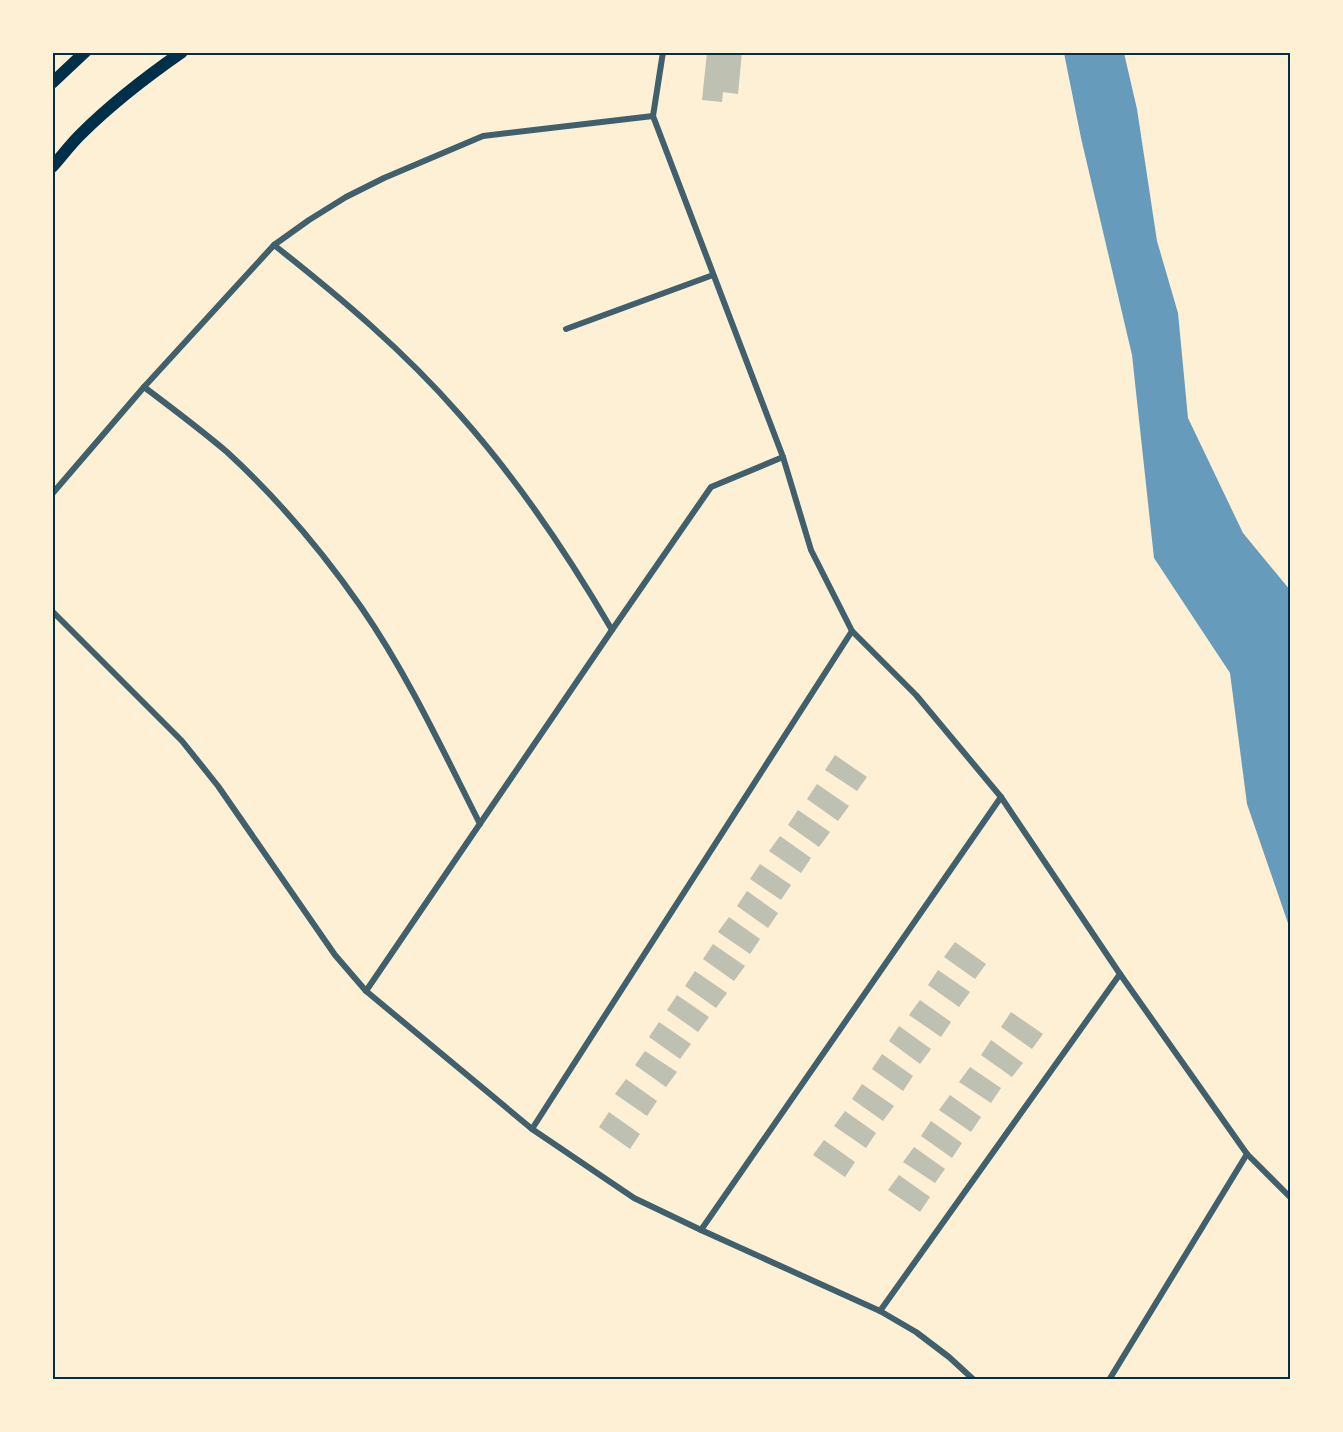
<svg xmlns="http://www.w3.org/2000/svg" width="1343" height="1432" font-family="'IBM Plex Sans',sans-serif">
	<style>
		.water { fill: #669bbc }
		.building { fill: #bec0b2 }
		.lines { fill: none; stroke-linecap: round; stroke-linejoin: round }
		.minor { stroke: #3f606c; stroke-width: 6 }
		.secondary { stroke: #003049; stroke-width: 12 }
		.neatline { fill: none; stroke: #003049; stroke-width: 2 }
	</style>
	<rect width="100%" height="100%" fill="#fdf0d5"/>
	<polygon class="water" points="1064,53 1124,53 1137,109 1157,241 1178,313 1188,418 1243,533 1290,590 1290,929 1247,804 1230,673 1154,558 1132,355 1081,138"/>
	<g class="building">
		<polygon points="707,52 742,52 738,94 723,92 722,102 702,100"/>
		<polygon points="835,755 867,777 857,791 825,770"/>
		<polygon points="817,784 849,806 838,821 807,799"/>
		<polygon points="798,810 830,832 819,847 788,825"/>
		<polygon points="780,836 811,858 801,873 769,851"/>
		<polygon points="760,864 791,885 781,900 750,879"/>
		<polygon points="747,891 778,913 768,928 737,906"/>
		<polygon points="729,917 760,939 750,954 718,932"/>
		<polygon points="955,942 986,964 975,979 944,957"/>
		<polygon points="713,944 745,966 734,981 703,959"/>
		<polygon points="938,970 970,992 959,1007 928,985"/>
		<polygon points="695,971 727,993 716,1008 685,986"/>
		<polygon points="677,995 709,1017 698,1032 667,1010"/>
		<polygon points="920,1000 951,1022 941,1037 909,1015"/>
		<polygon points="1011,1012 1043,1034 1032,1049 1001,1027"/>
		<polygon points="659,1022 691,1044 680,1059 649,1037"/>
		<polygon points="899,1026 931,1049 920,1064 889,1041"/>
		<polygon points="991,1040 1023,1063 1012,1077 981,1055"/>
		<polygon points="645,1051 677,1072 666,1087 635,1065"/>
		<polygon points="882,1054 913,1076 903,1091 872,1069"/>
		<polygon points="970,1067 1001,1088 991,1103 959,1082"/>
		<polygon points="626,1079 657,1101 647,1116 615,1094"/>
		<polygon points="862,1084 894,1106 883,1121 852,1099"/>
		<polygon points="950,1095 981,1117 971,1132 939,1110"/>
		<polygon points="845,1111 876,1133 866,1148 834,1126"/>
		<polygon points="609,1112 640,1134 630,1149 599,1127"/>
		<polygon points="931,1121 962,1143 952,1158 921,1136"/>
		<polygon points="824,1140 855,1162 845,1177 813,1155"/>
		<polygon points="914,1147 945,1169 935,1183 903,1162"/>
		<polygon points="899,1175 930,1197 920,1212 888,1190"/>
	</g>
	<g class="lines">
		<g class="minor">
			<polyline points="663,52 653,116 783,457 811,550 852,631 916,695 1001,797 1120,974 1247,1154 1290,1197"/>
			<path d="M274 245C340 297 404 351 459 414 518 480 567 553 612 630"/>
			<polyline points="566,329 713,275"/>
			<path d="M144 387C172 408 200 429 227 452 277 498 322 551 361 607 408 675 443 751 480 824"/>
			<polyline points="52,494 144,387 274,245 309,220 346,197 384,178 483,136 653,116"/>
			<polyline points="52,611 182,741 218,786 335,955 366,991 532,1129 634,1198 701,1230 880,1311 916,1332 949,1357 974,1380"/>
			<polyline points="366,991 612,630 711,487 783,457"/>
			<polyline points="532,1129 852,631"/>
			<polyline points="701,1230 1001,797"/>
			<polyline points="880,1311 1120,974"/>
			<polyline points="1109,1380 1247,1154"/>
		</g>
		<g class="secondary">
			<polyline points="52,83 85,52"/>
			<path d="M52 167C61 157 70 145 80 135 111 104 146 77 182 52"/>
		</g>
	</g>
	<rect width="1343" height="1432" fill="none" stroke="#fdf0d5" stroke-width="108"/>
	<rect x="54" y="54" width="1235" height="1324" class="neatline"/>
</svg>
